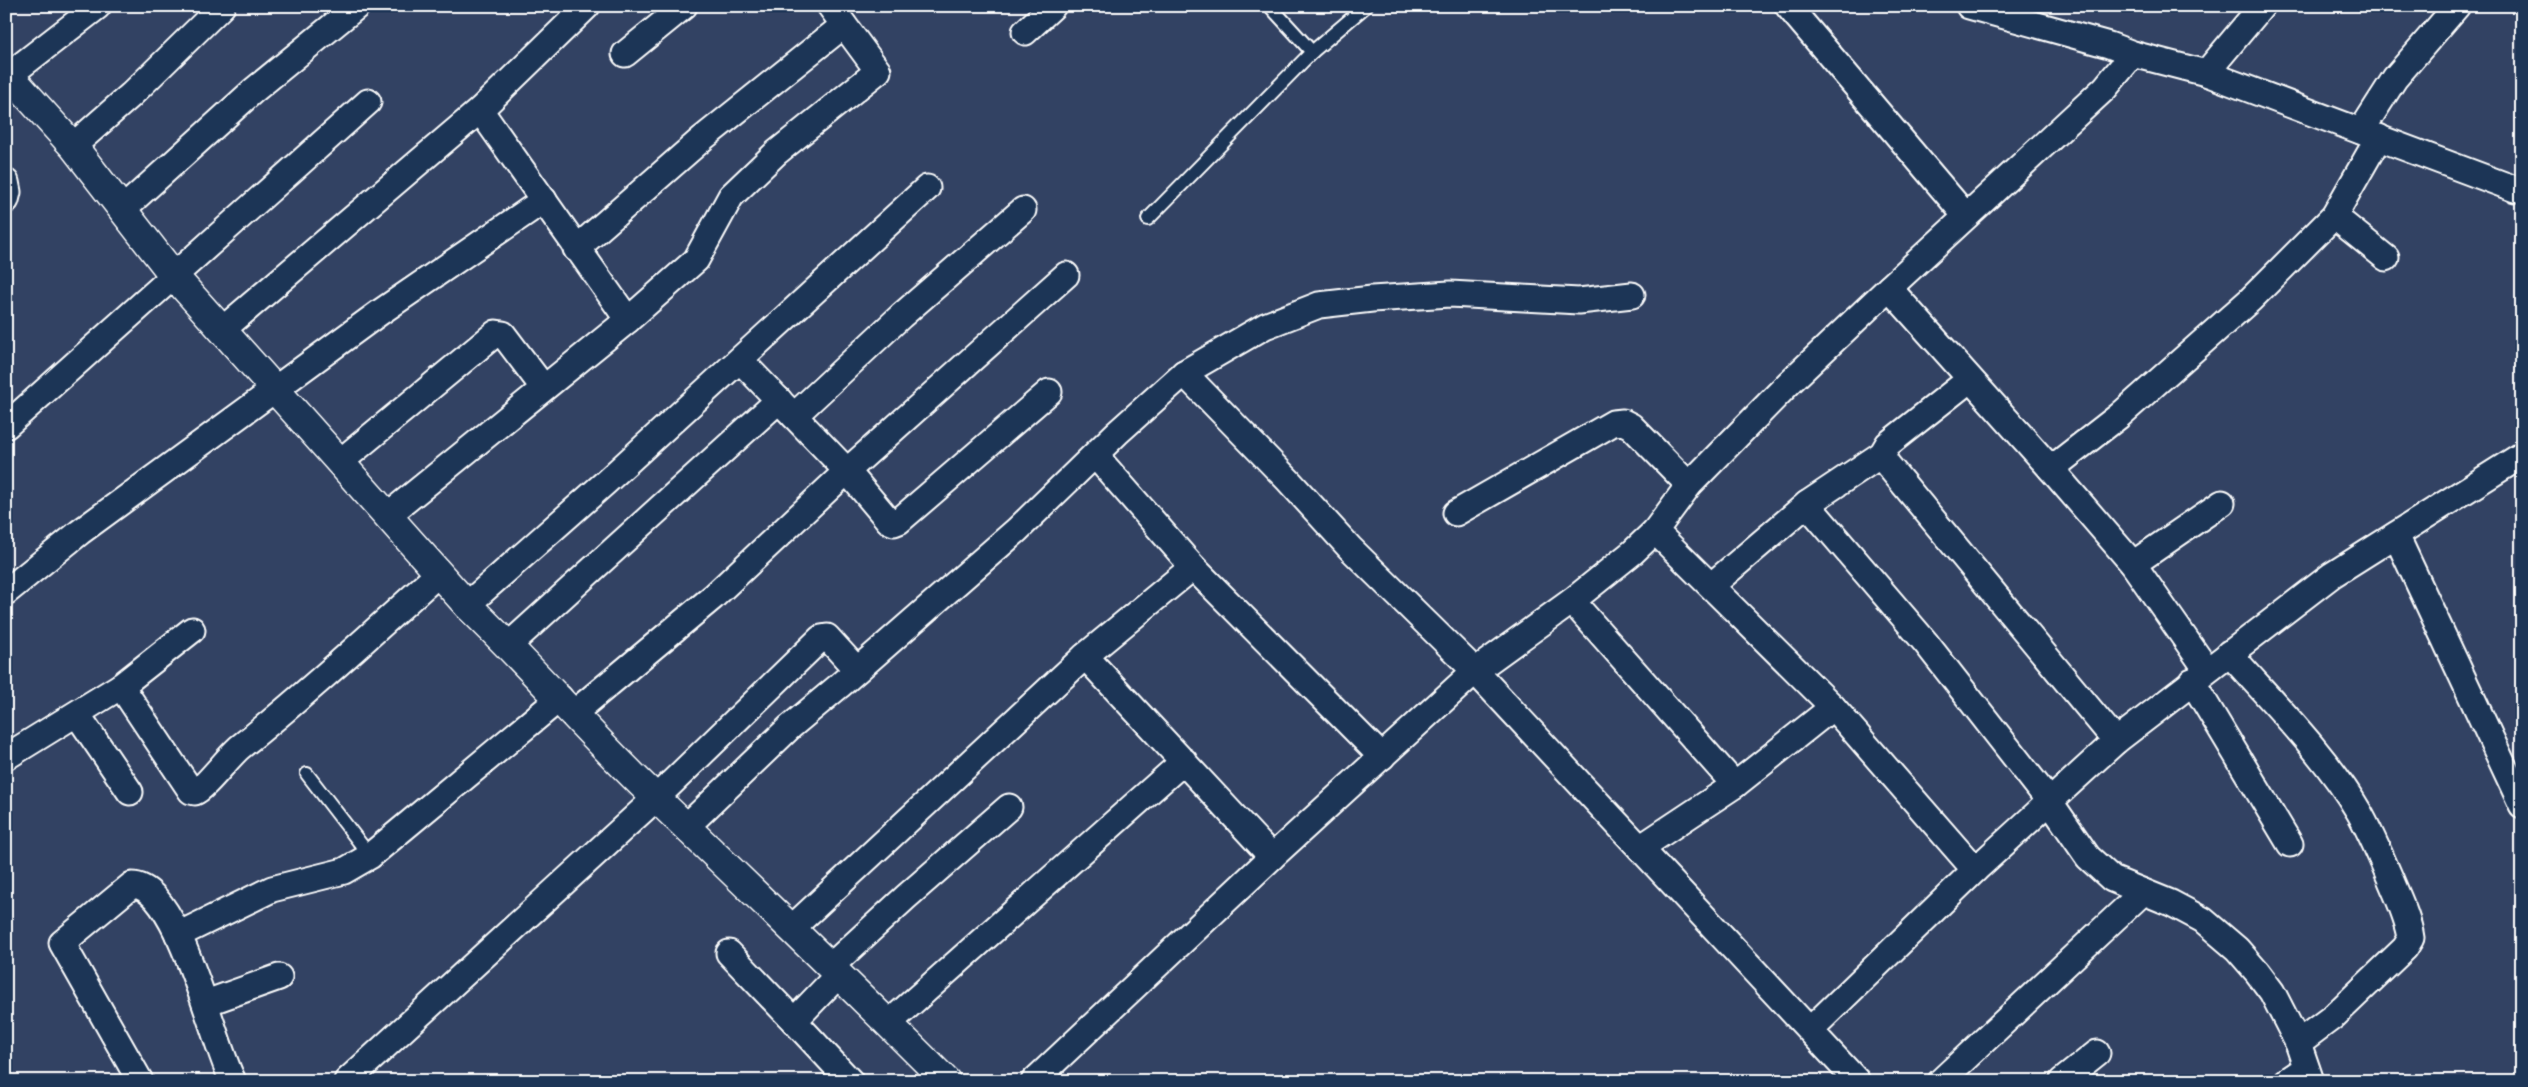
<svg xmlns="http://www.w3.org/2000/svg" width="2528" height="1087" font-family="'Balsamiq Sans',sans-serif">
	<style>
		.lines { fill: none; stroke-linecap: round; stroke-linejoin: round }
		.service-casing { stroke: #fff; stroke-width: 16 }
		.minor-casing { stroke: #fff; stroke-width: 29 }
		.tertiary-casing { stroke: #fff; stroke-width: 31 }
		.service { stroke: #1d3557; stroke-width: 12 }
		.minor { stroke: #1d3557; stroke-width: 25 }
		.tertiary { stroke: #1d3557; stroke-width: 28 }
	</style>
	<rect width="100%" height="100%" fill="#324263"/>
	<filter id="ink" filterUnits="userSpaceOnUse"><feTurbulence type="fractalNoise" baseFrequency=".02" numOctaves="2"/><feDisplacementMap in="SourceGraphic" scale="10" xChannelSelector="R" yChannelSelector="G"/><feConvolveMatrix kernelMatrix="1 2 1 2 8 2 1 2 1" color-interpolation-filters="sRGB"/></filter>
	<g filter="url(#ink)">
		<g class="lines">
			<defs>
				<g id="service">
					<polyline points="1270,6 1312,52"/>
					<polyline points="1148,219 1312,52 1366,6"/>
					<polyline points="307,774 370,856"/>
				</g>
				<g id="minor">
					<polyline points="1788,6 1966,216"/>
					<polyline points="1969,6 2109,45 2133,54 2206,73 2515,189 2522,189"/>
					<polyline points="1025,32 1053,6"/>
					<polyline points="625,54 684,6"/>
					<polyline points="2206,73 2262,6"/>
					<polyline points="9,75 98,6"/>
					<polyline points="480,110 628,320"/>
					<polyline points="2361,131 2395,78 2457,6"/>
					<polyline points="73,146 131,95 222,6"/>
					<polyline points="6,182 8,192 6,200"/>
					<polyline points="123,209 253,91 357,6"/>
					<polyline points="2334,216 2386,258"/>
					<polyline points="576,249 703,138 844,25"/>
					<polyline points="1889,288 2051,469 2133,564 2207,670"/>
					<polyline points="222,330 480,110 587,6"/>
					<polyline points="1184,373 1288,480 1350,548 1475,671 1857,1081"/>
					<polyline points="1049,392 899,521 894,523 889,521 847,471 1066,275"/>
					<polyline points="794,416 901,316 1023,210"/>
					<polyline points="6,426 368,102"/>
					<polyline points="1882,454 1887,464 2116,741"/>
					<polyline points="1095,455 1193,567 1382,757"/>
					<polyline points="340,462 496,333 503,334 543,387"/>
					<polyline points="2051,469 2119,416 2250,300 2334,216 2379,137"/>
					<polyline points="1807,504 1926,643 2050,802 2088,857 2112,879 2171,903 2203,920 2237,949 2257,972 2272,992 2298,1043 2311,1081"/>
					<polyline points="1456,513 1613,423 1623,422 1631,426 1689,485"/>
					<polyline points="387,516 628,320 696,260 731,196 776,153 878,71 830,6"/>
					<polyline points="1655,531 1833,707 1975,870"/>
					<polyline points="2396,535 2522,805"/>
					<polyline points="2133,564 2222,503"/>
					<polyline points="1712,585 1807,504 1882,454 1888,444 1969,380"/>
					<polyline points="6,592 80,532 379,313 544,200"/>
					<polyline points="1572,601 1735,785"/>
					<polyline points="467,605 606,482 927,188"/>
					<polyline points="509,645 779,400"/>
					<path d="M2229 653C2274 704 2325 754 2359 812 2371 833 2380 855 2390 878 2398 898 2408 917 2411 938L2405 948 2334 1016 2298 1043"/>
					<polyline points="1085,656 1272,857"/>
					<polyline points="2192,681 2290,844"/>
					<path d="M121 686 191 791 195 792C204 789 229 756 240 747 308 693 373 632 438 574"/>
					<polyline points="574,713 713,597 847,471 740,360"/>
					<polyline points="77,714 130,792"/>
					<polyline points="6,757 121,686 192,630"/>
					<polyline points="687,826 790,727 839,686 1017,530 1117,433 1184,373 1265,326 1319,305 1372,299 1450,294 1579,301 1632,295"/>
					<polyline points="1640,848 1735,785 1833,707"/>
					<polyline points="792,928 1085,656 1193,567"/>
					<polyline points="178,935 272,889 344,871 370,856 560,698"/>
					<polyline points="729,953 794,1021"/>
					<polyline points="831,966 906,897 1009,807"/>
					<polyline points="839,974 794,1021 850,1081"/>
					<polyline points="206,1003 279,977"/>
					<polyline points="889,1023 1184,761"/>
					<polyline points="1811,1029 1975,870 2116,741 2332,575 2522,455"/>
					<path d="M140 1081 62 943 132 885C179 885 213 1044 233 1081"/>
					<polyline points="347,1081 656,798 821,638 827,637 857,670"/>
					<polyline points="1034,1081 1272,857 1475,671 1572,601 1633,552 1655,531 1689,485 1790,382 1889,288 2105,88 2133,54"/>
					<polyline points="1941,1081 2143,892"/>
					<polyline points="2062,1081 2097,1053"/>
					<polyline points="2287,1081 2306,1068"/>
				</g>
				<path id="tertiary" d="M6 72 73 146 174 276 467 605C532 667 591 737 657 799 754 892 851 986 946 1081"/>
			</defs>
			<use href="#service" class="service-casing"/>
			<use href="#minor" class="minor-casing"/>
			<use href="#tertiary" class="tertiary-casing"/>
			<use href="#service" class="service"/>
			<use href="#minor" class="minor"/>
			<use href="#tertiary" class="tertiary"/>
		</g>
	</g>
	<rect width="2528" height="1087" fill="none" stroke="#1d3557" stroke-width="25"/>
	<rect x="12" y="12" width="2503" height="1062" fill="none" stroke="#fff" stroke-width="2" filter="url(#ink)"/>
</svg>
